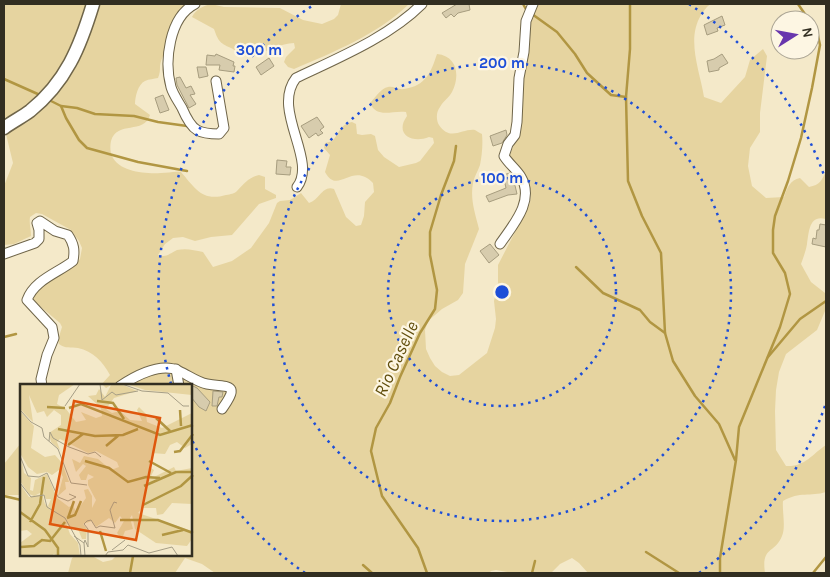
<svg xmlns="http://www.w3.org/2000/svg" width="830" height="577" font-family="Karla,sans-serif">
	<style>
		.green { fill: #e6d4a0 }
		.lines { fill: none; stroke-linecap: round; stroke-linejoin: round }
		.stream { stroke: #b19642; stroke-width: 2.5 }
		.building { fill: #d7ccad; stroke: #a79d7f }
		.street-casing { stroke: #6f6549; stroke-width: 11 }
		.secondary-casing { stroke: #6f6549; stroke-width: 15 }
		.street { stroke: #fff; stroke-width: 9 }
		.secondary { stroke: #fff; stroke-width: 12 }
		.ring { fill: none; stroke: #1d4ed8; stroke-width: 2.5; stroke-dasharray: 2.5 5 }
		.labels { text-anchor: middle; stroke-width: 4.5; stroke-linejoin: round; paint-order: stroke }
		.water-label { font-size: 18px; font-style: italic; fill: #614e0c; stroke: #fdf6e3 }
		.inset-river { fill: none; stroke: #b19642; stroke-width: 2.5 }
		.inset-road { fill: none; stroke: #a69e86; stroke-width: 1 }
		.view { fill: #df570d; fill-opacity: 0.15; stroke: #df570d; stroke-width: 2.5 }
		.inset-edge { fill: none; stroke: #322e21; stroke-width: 2.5 }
		.centre { fill: #1d4ed8; stroke: #fdf6e3; stroke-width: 2.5 }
		.ring-label { font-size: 15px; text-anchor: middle; font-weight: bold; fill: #1d4ed8; stroke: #fdf6e3; stroke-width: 4.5; stroke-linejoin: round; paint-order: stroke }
	</style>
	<rect width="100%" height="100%" fill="#f4e9c9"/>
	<g class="green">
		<path d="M4 4H88C71 46 52 102 4 118Z"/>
		<path d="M99 4H186C170 19 172 22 168 43 166 51 161 58 160 66 160 71 160 73 158 78 154 79 149 79 145 81 138 84 135 97 135 104L150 115C144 135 117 120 111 141 110 146 110 151 112 156 119 172 146 174 161 173 168 173 174 171 181 172 195 188 202 202 226 195 231 194 234 194 237 191 244 184 249 177 259 175L265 177V189L276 195V198L259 204 232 235 211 237 195 241 183 237 173 238 165 244 158 255C167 258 170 253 177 250 186 248 194 250 203 252L213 267 232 261 251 248 269 223 277 203 280 201 290 200 301 193 309 203C320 200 322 185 334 189L346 217 356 226 361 225 364 216 365 202 374 192 373 183C352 161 338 196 325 172L330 155 324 148 325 143C328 142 331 142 333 140 340 133 339 125 352 122L356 124 357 134 362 135 371 134 375 136 378 150 384 157 399 167 416 163 420 161 434 143 433 138 429 137C412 144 394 134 407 116L406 112C392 110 377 119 370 103 375 98 381 88 388 87 394 86 398 90 404 89 426 86 431 72 437 54 458 56 460 77 452 92 449 98 443 101 440 107 436 112 436 120 439 125 450 142 463 128 475 130 477 131 479 133 482 134 483 144 482 155 480 165 478 171 474 177 473 183 470 199 475 213 479 229L465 264 463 293 458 300 442 309 428 321 425 330 426 349 430 358 435 366 442 372 450 376 459 375 487 353 495 328 496 319 494 301 498 283V265L530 203 531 192 527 178 518 168 510 156 511 152 520 131 521 87 531 19 538 4H712C706 6 705 10 701 15 686 40 700 71 704 97L721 103 745 77 750 60 763 49 767 56 760 113V132L750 148 748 166 752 186 766 198 784 197C787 188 790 180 800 178L809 187C820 185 822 180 826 171V219C809 214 809 232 807 244 806 251 803 258 801 264L811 282 825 293V311L817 330 786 354 779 372 776 390 775 411 776 450 786 466C805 467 811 455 826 445V492C810 497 800 491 783 501 782 511 786 527 782 536 775 554 761 546 765 573H588L579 563 572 558 560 564 551 573H513L496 570 491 571 489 573H215L202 564 185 558 175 573H68L72 558 75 556H92L103 562 112 560 116 556H191V386H100L110 375C103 362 93 351 78 348 71 347 65 349 59 344L58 340 62 327 60 323 35 302 32 294 47 281 71 269 80 259 82 248 79 241 71 230 42 214 36 213 30 217C29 224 31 229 31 236L14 244 4 245V186L13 163 6 134 17 127 28 122 60 90 77 66Z"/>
		<path d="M211 4 224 7 280 8 303 20 322 24 334 19 338 15 341 4H409C378 34 334 52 294 69L288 67 284 62 286 57 295 48 294 43C278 43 257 58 245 55 240 54 235 50 231 48 219 43 218 40 214 29L192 17C196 9 203 6 211 4Z"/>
		<polygon points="21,443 21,495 4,495 4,464"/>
	</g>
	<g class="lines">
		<g class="stream">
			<polyline points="523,4 527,11"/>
			<polyline points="630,4 630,49 626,97 628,181 642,216 661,253 665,333 673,361 695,396 719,424 735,460"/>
			<polyline points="798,4 809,20"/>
			<polyline points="532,14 557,32 575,54 587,73 611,95 626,97"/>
			<polyline points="4,79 40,95"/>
			<polyline points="49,100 61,106 66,118 79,140 87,148 138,162 187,171"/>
			<polyline points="61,106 77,108 95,114 134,116 158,122 187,126"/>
			<polyline points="576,267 603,293 640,310 650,322 665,333"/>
			<polyline points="4,337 16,334"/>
			<polyline points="768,357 800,319 826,301"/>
			<polyline points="4,496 21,500"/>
			<polyline points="646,552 679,573"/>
			<polyline points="363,565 372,573"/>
			<polyline points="130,573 133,556"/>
			<polyline points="427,573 418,548 382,496 371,451 376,428 390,403 400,377 420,333 435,309 437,290 430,255 430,232 441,195 454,161 456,146"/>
			<polyline points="532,573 535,561"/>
			<polyline points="720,573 720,558 736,460 739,427 780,327 790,294 785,273 773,253 773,230 775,216 788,181 801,138 812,88 820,45 817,31 810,21"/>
			<polyline points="813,573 826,557"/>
		</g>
	</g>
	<g class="building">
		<polygon points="457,4 469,4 470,10 458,13 454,17 451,14 446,18 442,13"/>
		<polygon points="722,16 725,25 717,28 718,31 707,35 704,25"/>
		<polygon points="216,54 234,62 233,66 235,66 234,72 219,70 220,65 206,65 207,55 215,56"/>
		<polygon points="722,54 728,63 719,68 719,70 709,72 707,61 714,59"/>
		<polygon points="269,58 274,66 261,75 256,67"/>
		<polygon points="197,67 206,67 208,76 199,78"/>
		<polygon points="180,77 186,88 191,86 195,94 190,95 196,104 189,108 177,85 176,78"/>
		<polygon points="163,95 169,110 160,113 155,98"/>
		<polygon points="317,117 324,127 320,130 323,133 318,136 316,133 309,138 301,126"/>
		<polygon points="506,130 507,135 502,143 493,146 490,136"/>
		<polygon points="277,160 287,161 286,167 291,167 290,175 276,174"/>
		<polygon points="510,173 513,177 517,194 508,195 489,202 486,196 506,188 503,175"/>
		<polygon points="820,224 826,225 826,247 812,244 813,238 816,239 817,230 819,230"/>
		<polygon points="490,244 499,255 489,263 480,251"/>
		<polygon points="191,385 197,388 210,402 206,411 199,407 191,397"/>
		<polygon points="213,391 223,392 222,397 219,397 217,406 212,406"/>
	</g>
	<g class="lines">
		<defs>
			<g id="street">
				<path d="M195 4C169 17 164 62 171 87 173 94 178 101 182 108 185 115 190 126 197 130 204 134 212 134 219 134L224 128 216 81"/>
				<path d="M297 187C318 160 271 110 296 78 338 58 389 37 422 4"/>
				<path d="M500 244C513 225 535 201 521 177 517 170 509 164 504 156L508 144 515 135 517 122 519 78 524 52 526 21 533 4"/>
				<path d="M4 254 35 243 39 239V230L37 223 40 221 55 231 68 235C74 244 75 250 73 261 58 273 34 280 27 300L52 327 54 338 47 355 41 379 42 386"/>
				<polyline points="176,369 179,386"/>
				<path d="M120 386C135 376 161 362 179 371 188 375 197 382 207 384 228 388 241 382 222 409"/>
			</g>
			<path id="secondary" d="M4 128C12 122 22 117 30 111 66 82 80 47 93 4"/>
		</defs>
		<use href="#street" class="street-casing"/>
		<use href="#secondary" class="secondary-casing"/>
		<use href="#street" class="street"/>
		<use href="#secondary" class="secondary"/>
	</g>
	<g class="ring">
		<circle cx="502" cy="292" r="114"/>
		<circle cx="502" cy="292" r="229"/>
		<path d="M825 406A343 343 0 0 1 699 573M305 573A343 343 0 0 1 192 440M171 384A343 343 0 0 1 315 4M689 4A343 343 0 0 1 825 178"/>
	</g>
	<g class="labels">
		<g class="water-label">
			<text transform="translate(396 359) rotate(-65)" y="6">Rio Caselle</text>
		</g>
	</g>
	<g transform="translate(20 384)">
		<rect width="172" height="172" fill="#f4e9c9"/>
		<path d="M0 0H55L39 11 37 20 46 25 56 38 66 36 61 28 76 34 82 32 81 24 68 12 76 11 79 5 85 13 91 1 86 4 82 0H101L117 7 94 14 86 25 92 29 100 27 110 36 122 37 117 26 119 23 126 30 127 38 142 44 172 29V60L165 64 157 58 150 61 145 70 132 69 129 83 134 86 131 92 134 93 154 83 156 87 172 84V120L152 119 143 130 137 131 136 124H122L118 129 172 147V155L167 162 136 159 115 145 112 131 110 134 113 145 105 147 102 155 97 149 104 137 100 132 95 139 89 134 76 143 72 137 63 140 67 145 66 155H62L58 145 50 143 28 122 31 115H26L22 108 14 112 9 110 0 97 2 77 4 89 11 94 10 106 13 107 15 96 27 90 37 114 49 123 53 121 56 128 66 114 64 106 68 105 72 112V124L76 116 68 101V96L74 93 68 90 66 96H61L59 91 66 82 63 80 56 88 52 75 60 79 64 72 78 75 91 86 99 83 97 78 76 67 68 69 40 55 37 58 40 66 31 58 29 49 41 41V31L34 26 27 33 24 27 17 29 9 11 13 38 0 25ZM107 0H172V11L125 6ZM0 27 14 42 11 64 25 73 35 71 42 79 49 98H45L46 105 38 112 43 93 39 86 32 91 27 88 17 90 8 83 0 69ZM0 100 9 113 22 110 25 120 45 136 50 150 58 159 60 172H36L34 170 32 172H0V159L12 150 7 146 0 147Z" fill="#e6d4a0"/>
		<path class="inset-river" d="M77 17 93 19 104 35M27 23 45 24M49 24 61 20 140 51 173 41M160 26 161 42M136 34 150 47M38 45 75 52 103 51 118 45M48 61 63 50M86 62 99 51M154 68 160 67 173 50M65 77 89 84 108 98 126 93 140 94M129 77 151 89M124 102 156 88H173M123 121 161 102 173 91M0 128 25 146 38 164V172M47 134 55 131 61 117M48 134 54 117M100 136H138L173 149M10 138 20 120 24 93M80 147 86 167M142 151 163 146M1 163 14 162 22 156 30 157 45 138"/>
		<path class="inset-road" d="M80 0 82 16 92 8 96 11 118 7M102 0 122 7 148 9 163 22H169M45 22 60 0M0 26 11 38 22 44 24 53 38 65 51 99 67 101M29 57 30 48 33 54 49 63 68 70 75 68 81 73M0 72 8 92 19 93 27 89 38 113 48 117 56 113 49 110M0 99 11 113 24 111 27 123 45 134 60 161 61 172M54 152 64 159 65 172M64 159 65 156 68 163V145L64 140 67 137 71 136 76 144 80 142 95 144 90 126 94 118 97 119M92 166 105 156M85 172 88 168 103 166 108 161 129 169 152 163 158 172H168"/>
		<path class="view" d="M54 17 140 34 116 156 30 140Z"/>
		<rect width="172" height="172" class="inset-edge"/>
	</g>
	<circle cx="502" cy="292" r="8" class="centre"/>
	<g class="ring-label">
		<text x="259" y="55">300 m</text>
		<text x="502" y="68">200 m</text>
		<text x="502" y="183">100 m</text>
	</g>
	<rect width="830" height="577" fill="none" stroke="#322e21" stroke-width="10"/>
	<g transform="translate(795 35) rotate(79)"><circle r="24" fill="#fdf6e3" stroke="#aca695"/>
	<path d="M0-4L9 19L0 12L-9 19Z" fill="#6836ad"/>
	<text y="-8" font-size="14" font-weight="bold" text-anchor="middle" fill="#322e21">N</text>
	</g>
</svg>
